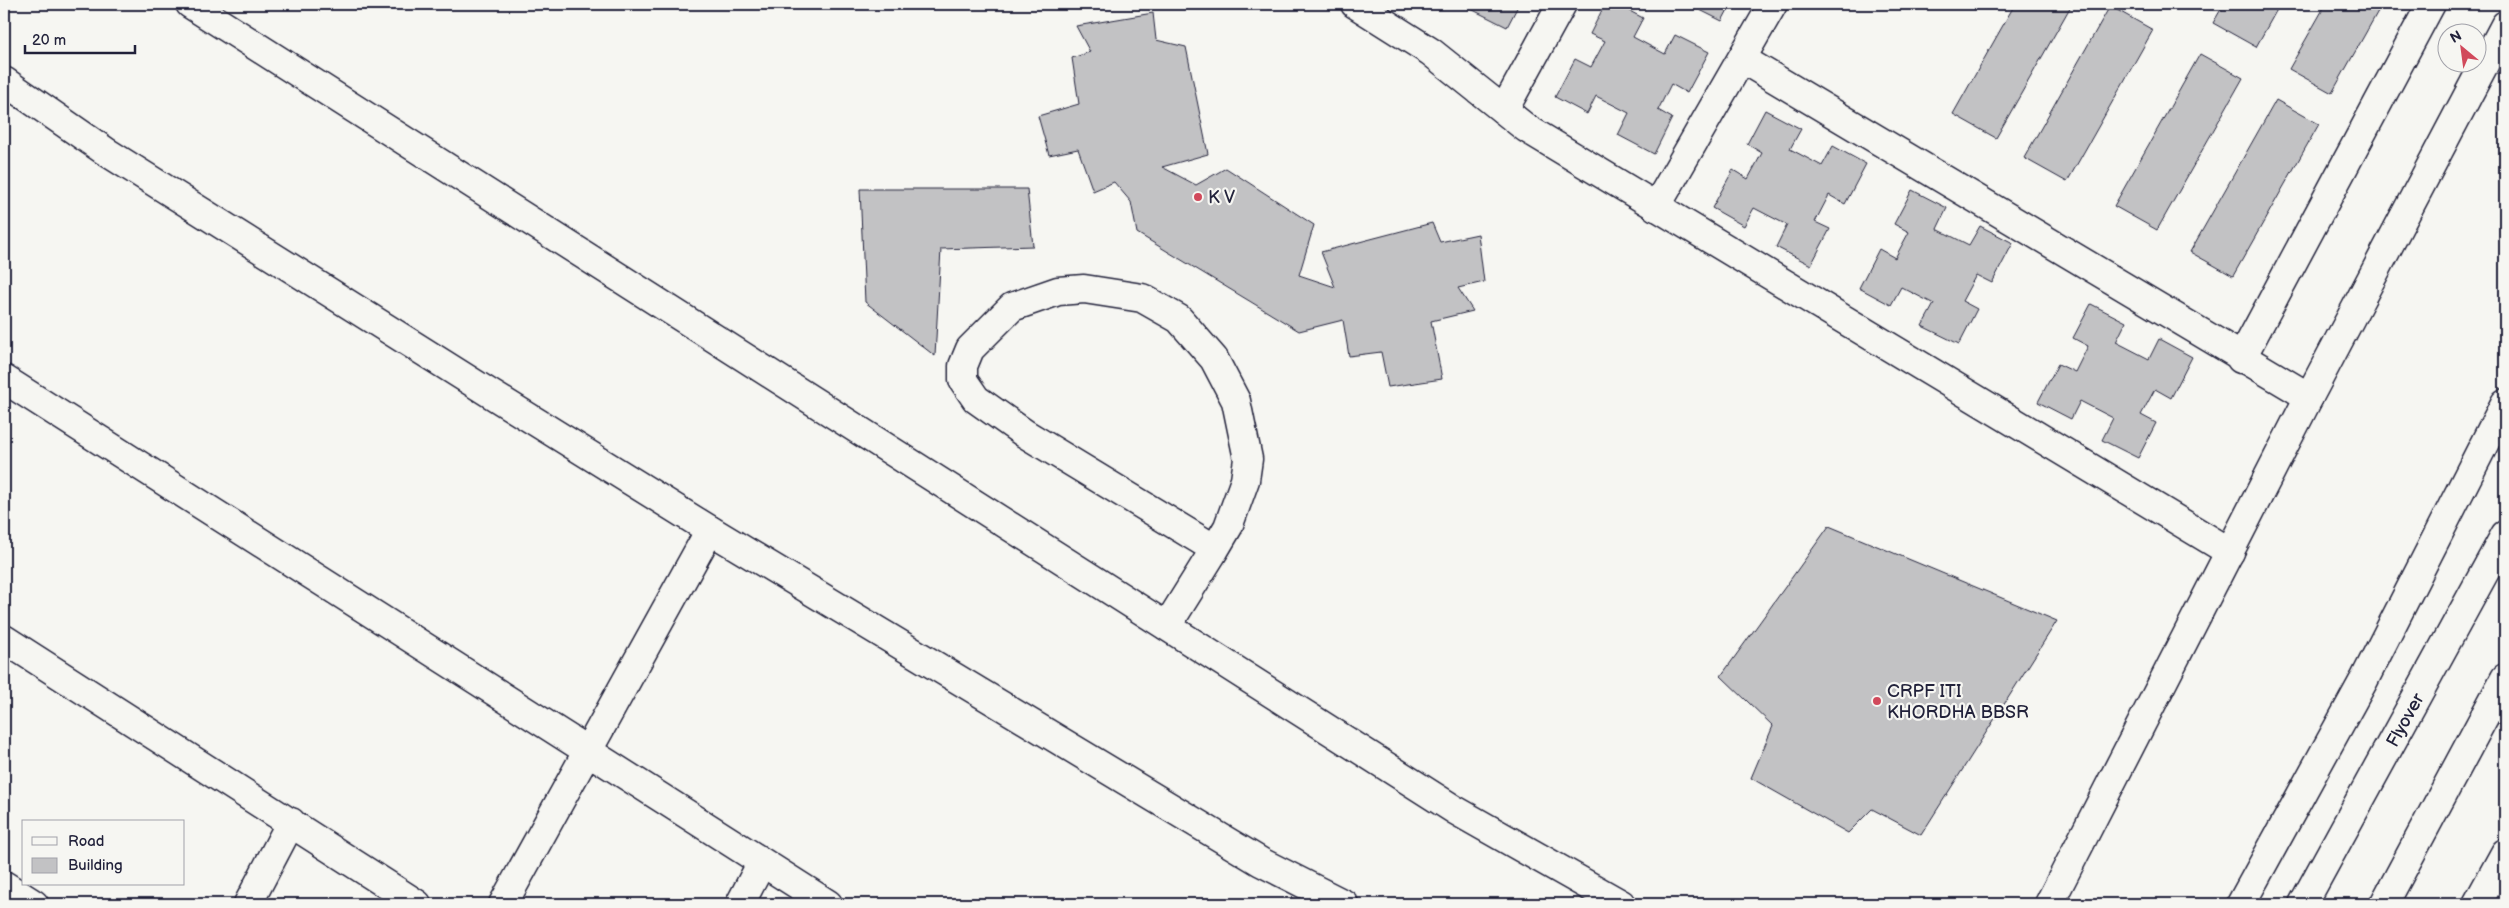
<svg xmlns="http://www.w3.org/2000/svg" width="2509" height="908" font-family="'Balsamiq Sans',sans-serif">
	<style>
		.building { fill: #c2c2c4; stroke: #22223b }
		.lines { fill: none; stroke-linecap: round; stroke-linejoin: round }
		.minor-casing { stroke: #22223b; stroke-width: 31 }
		.highway-casing { stroke: #22223b; stroke-width: 31 }
		.minor { stroke: #f6f6f2; stroke-width: 28 }
		.highway { stroke: #f6f6f2; stroke-width: 28 }
		.poi-dot { fill: #d1495b; stroke: #f6f6f2; stroke-width: 2 }
		.labels { text-anchor: middle; stroke-width: 4.5; stroke-linejoin: round; paint-order: stroke }
		.poi-label { font-size: 18px; fill: #22223b; stroke: #f6f6f2; text-anchor: start }
		.street-label { font-size: 18px; fill: #22223b; stroke: #f6f6f2 }
	</style>
	<rect width="100%" height="100%" fill="#f6f6f2"/>
	<filter id="ink" filterUnits="userSpaceOnUse"><feTurbulence type="fractalNoise" baseFrequency=".02" numOctaves="2"/><feDisplacementMap in="SourceGraphic" scale="10" xChannelSelector="R" yChannelSelector="G"/><feConvolveMatrix kernelMatrix="1 2 1 2 8 2 1 2 1" color-interpolation-filters="sRGB"/></filter>
	<g filter="url(#ink)">
		<g class="building">
			<polygon points="1473,4 1519,4 1507,27 1471,9"/>
			<polygon points="1605,4 1616,4 1643,18 1633,37 1665,54 1675,35 1709,52 1687,93 1671,84 1658,110 1672,118 1654,154 1618,135 1629,113 1596,96 1587,114 1555,97 1575,59 1591,67 1605,41 1590,34"/>
			<polygon points="1688,4 1731,4 1722,21"/>
			<polygon points="2015,4 2072,4 1996,138 1953,114"/>
			<polygon points="2224,4 2280,4 2256,47 2213,23"/>
			<polygon points="2326,4 2382,4 2332,93 2289,69"/>
			<polygon points="2110,6 2153,30 2067,182 2024,158"/>
			<polygon points="1153,13 1156,40 1186,47 1208,154 1162,167 1196,185 1226,168 1314,225 1299,275 1335,287 1321,252 1432,223 1440,242 1478,234 1484,282 1458,288 1473,311 1431,321 1442,379 1388,387 1381,352 1349,356 1343,320 1299,331 1137,233 1131,202 1114,182 1093,191 1078,149 1049,155 1038,116 1079,104 1072,58 1090,52 1076,26"/>
			<polygon points="2200,54 2243,78 2157,230 2114,206"/>
			<polygon points="2276,100 2319,124 2233,276 2190,252"/>
			<polygon points="1765,110 1801,129 1790,149 1822,166 1833,146 1866,164 1845,204 1829,195 1815,222 1830,229 1811,265 1776,247 1787,225 1754,208 1744,226 1712,208 1733,170 1748,179 1762,153 1747,144"/>
			<polygon points="860,189 1027,189 1033,246 941,249 935,356 865,302"/>
			<polygon points="1912,190 1947,208 1937,229 1969,245 1980,226 2013,243 1992,283 1976,275 1962,301 1977,309 1959,344 1922,326 1934,304 1901,287 1891,305 1859,288 1879,249 1895,258 1909,232 1894,224"/>
			<polygon points="2091,304 2126,322 2116,342 2149,359 2159,339 2192,357 2171,398 2155,389 2141,415 2156,423 2138,458 2102,440 2113,418 2080,401 2071,419 2038,402 2058,364 2075,372 2088,346 2073,338"/>
			<polygon points="1829,526 2057,621 1921,835 1872,809 1848,833 1751,778 1773,726 1721,676"/>
		</g>
		<g class="lines">
			<defs>
				<g id="minor">
					<polyline points="190,4 1455,810 1621,904"/>
					<polyline points="1355,4 1431,52 1526,128 2230,552"/>
					<polyline points="1742,59 2309,397"/>
					<polyline points="4,81 105,151 491,394 710,530 1261,862 1344,904"/>
					<polyline points="1504,110 1562,4"/>
					<polyline points="1656,207 1773,4"/>
					<polyline points="2241,359 2431,4"/>
					<polyline points="4,379 828,904"/>
					<polyline points="1167,626 1215,549 1228,527 1245,480 1248,459 1236,401 1214,359 1179,319 1142,298 1084,289 1058,291 1012,307 970,349 963,366 963,380 976,399 1024,433 1215,549"/>
					<polyline points="4,639 417,904"/>
					<polyline points="4,885 34,904"/>
					<polyline points="248,904 291,822"/>
					<polyline points="503,904 710,530"/>
					<polyline points="740,904 761,864"/>
					<polyline points="2049,904 2309,397 2505,25"/>
					<polyline points="2241,904 2364,680 2505,403"/>
					<polyline points="2477,904 2505,853"/>
				</g>
				<g id="highway">
					<polyline points="2303,904 2505,535"/>
					<polyline points="2384,904 2505,678"/>
				</g>
			</defs>
			<use href="#minor" class="minor-casing"/>
			<use href="#highway" class="highway-casing"/>
			<use href="#minor" class="minor"/>
			<use href="#highway" class="highway"/>
		</g>
	</g>
	<g class="poi-dot">
		<circle cx="1198" cy="197" r="5"/>
		<circle cx="1877" cy="701" r="5"/>
	</g>
	<g class="labels">
		<g class="poi-label">
			<text x="1208" y="203">K V</text>
			<text x="1887" y="697">CRPF ITI<tspan x="1887" dy="21">KHORDHA BBSR</tspan></text>
		</g>
		<g class="street-label">
			<text transform="translate(2405 720) rotate(-61)" y="6">Flyover</text>
		</g>
	</g>
	<rect width="2509" height="908" fill="none" stroke="#f6f6f2" stroke-width="20"/>
	<rect x="10" y="10" width="2489" height="888" fill="none" stroke="#22223b" stroke-width="2" filter="url(#ink)"/>
	<rect x="22" y="820" width="162" height="65" fill="#f6f6f2" stroke="#a1a1a9"/>
	<rect x="32" y="837" width="25" height="8" fill="#f6f6f2" stroke="#a1a1a9"/>
	<text x="68" y="846" font-size="15" fill="#22223b">Road</text>
	<rect x="32" y="858" width="25" height="15" fill="#c2c2c4" stroke="#a1a1a9"/>
	<text x="68" y="870" font-size="15" fill="#22223b">Building</text>
	<g transform="translate(2462 48) rotate(331)"><circle r="24" fill="#f6f6f2" stroke="#a1a1a9"/>
	<path d="M0-4L9 19L0 12L-9 19Z" fill="#d1495b"/>
	<text y="-8" font-size="14" font-weight="bold" text-anchor="middle" fill="#22223b">N</text>
	</g>
	<path d="M25 45v8h110v-8" fill="none" stroke="#22223b" stroke-width="2.5"/>
	<text x="32" y="45" font-size="15" fill="#22223b" stroke="#f6f6f2" stroke-width="4" paint-order="stroke">20 m</text>
</svg>
